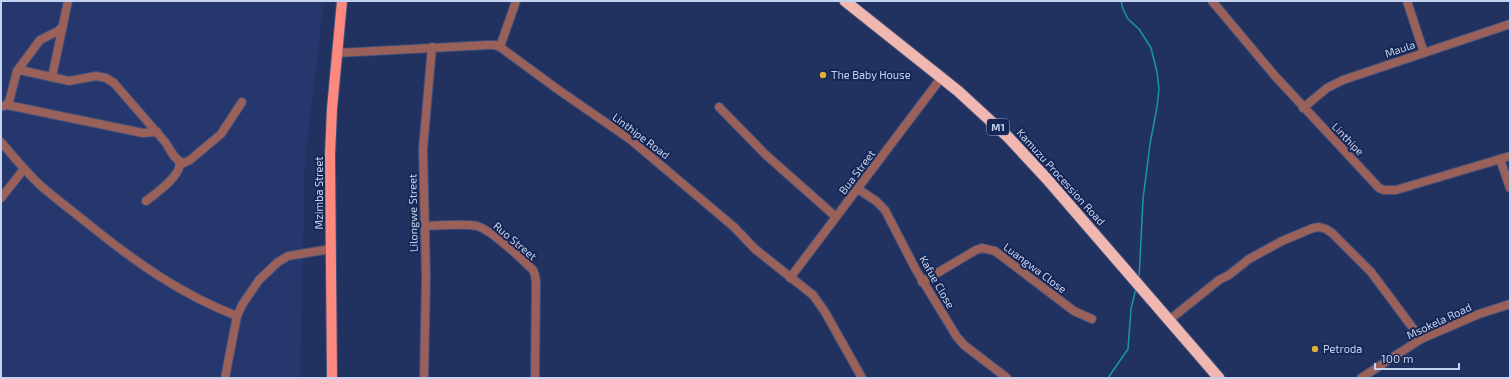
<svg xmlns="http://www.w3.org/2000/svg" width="1511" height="379" font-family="'Exo 2',sans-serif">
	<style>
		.built { fill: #25376d }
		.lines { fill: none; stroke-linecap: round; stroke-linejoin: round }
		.stream { stroke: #1896a3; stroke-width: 1.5 }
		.minor-casing { stroke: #3f4f7a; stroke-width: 10 }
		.major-casing { stroke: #3f4f7a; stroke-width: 12 }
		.highway-casing { stroke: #3f4f7a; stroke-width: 13 }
		.minor { stroke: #9a615a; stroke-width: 8 }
		.major { stroke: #fd887d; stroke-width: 10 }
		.highway { stroke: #f0b7b0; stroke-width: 11 }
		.poi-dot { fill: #dfb034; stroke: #172755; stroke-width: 1.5 }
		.labels { text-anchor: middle; stroke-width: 4; stroke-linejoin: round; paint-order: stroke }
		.shield { fill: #172755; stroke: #929fc2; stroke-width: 1 }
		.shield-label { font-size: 10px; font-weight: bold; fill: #c6d3f0 }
		.street-label { font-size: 11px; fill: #c6d3f0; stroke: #172755 }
		.poi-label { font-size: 11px; fill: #c6d3f0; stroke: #172755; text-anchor: start }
	</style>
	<rect width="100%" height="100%" fill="#213260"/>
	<polygon class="built" points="1,1 324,1 305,162 300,378 1,378"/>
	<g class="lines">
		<g class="stream">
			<polyline points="1121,1 1123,9 1128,19 1139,29 1151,48 1157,72 1159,89 1157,107 1150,144 1143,199 1139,279"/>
			<polyline points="1108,378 1128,349 1131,309 1136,288"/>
		</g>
		<defs>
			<g id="minor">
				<polyline points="1212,1 1275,76 1379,188 1384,190 1396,190 1510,156"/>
				<polyline points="1407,1 1424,53"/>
				<polyline points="500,47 516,1"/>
				<polyline points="337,53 488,45 495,45 500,47 560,91 631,140 734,227 755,249 813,295 825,312 862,378"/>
				<polyline points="17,71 40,40 58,31 63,26"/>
				<polyline points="52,77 68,1"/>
				<polyline points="7,105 143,133 157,132"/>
				<path d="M1 106H4L9 102 17 71 20 70 69 81 96 76 106 78 114 83 166 143C170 150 175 161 184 163L190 160 221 134 242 102"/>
				<polyline points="719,107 766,155 836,217"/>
				<polyline points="1303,108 1327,88 1343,80 1510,24"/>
				<path d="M1 142C14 157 26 172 40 185 57 200 75 213 92 227 137 263 182 295 237 316"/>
				<polyline points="1500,159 1510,188"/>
				<polyline points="858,189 876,201 885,210 916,270 957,337 964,345 1007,378"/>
				<polyline points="1,198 24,169"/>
				<path d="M146 201C155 194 184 174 179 161"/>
				<path d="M424 226C440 226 462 223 477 226 491 230 522 259 533 270L535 275 536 282 535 378"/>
				<polyline points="790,278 941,78"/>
				<polyline points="922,282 976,250 982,248 995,251 1074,311 1092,319"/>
				<polyline points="1168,321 1219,280 1229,275 1249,259 1282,241 1313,228 1319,227 1326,229 1332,233 1371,272 1421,339"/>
				<polyline points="225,378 237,316 242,305 259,280 278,262 288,256 331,249"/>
				<polyline points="424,378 426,276 423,149 432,47"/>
				<polyline points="1361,378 1421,339 1479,314 1510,304"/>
			</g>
			<polyline id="major" points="332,378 330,155 332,109 342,1"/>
			<polyline id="highway" points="845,1 958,91 1008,137 1047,179 1219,378"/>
		</defs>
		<use href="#minor" class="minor-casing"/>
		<use href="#major" class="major-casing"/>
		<use href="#highway" class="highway-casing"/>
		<use href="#minor" class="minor"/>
		<use href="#major" class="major"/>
		<use href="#highway" class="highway"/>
	</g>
	<g class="poi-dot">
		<circle cx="823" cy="75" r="4"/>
		<circle cx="1315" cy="349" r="4"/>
	</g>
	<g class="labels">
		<rect class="shield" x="987" y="119" width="22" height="16" rx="3"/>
		<g class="shield-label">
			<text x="998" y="131">M1</text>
		</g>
		<g class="street-label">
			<text transform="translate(1400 49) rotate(-18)" y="4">Maula</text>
			<text transform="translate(641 136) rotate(37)" y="4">Linthipe Road</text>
			<text transform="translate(1348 139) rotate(46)" y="4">Linthipe</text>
			<text transform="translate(857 172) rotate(-53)" y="4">Bua Street</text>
			<text transform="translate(1061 177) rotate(48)" y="4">Kamuzu Procession Road</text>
			<text transform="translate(319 193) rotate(-90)" y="4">Mzimba Street</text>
			<text transform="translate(413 213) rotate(-91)" y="4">Lilongwe Street</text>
			<text transform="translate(515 241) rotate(40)" y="4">Ruo Street</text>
			<text transform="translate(1035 268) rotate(37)" y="4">Luangwa Close</text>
			<text transform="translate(937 282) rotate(60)" y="4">Kafue Close</text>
			<text transform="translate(1439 321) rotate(-25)" y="4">Msokela Road</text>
		</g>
		<g class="poi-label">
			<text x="831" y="79">The Baby House</text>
			<text x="1323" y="353">Petroda</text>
		</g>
	</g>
	<rect width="1511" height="379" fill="none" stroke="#c6d3f0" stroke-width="4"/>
	<path d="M1375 363v6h84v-6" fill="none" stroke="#c6d3f0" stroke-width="2"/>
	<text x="1381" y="363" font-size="12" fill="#c6d3f0" stroke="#172755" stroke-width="3" paint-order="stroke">100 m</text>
</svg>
